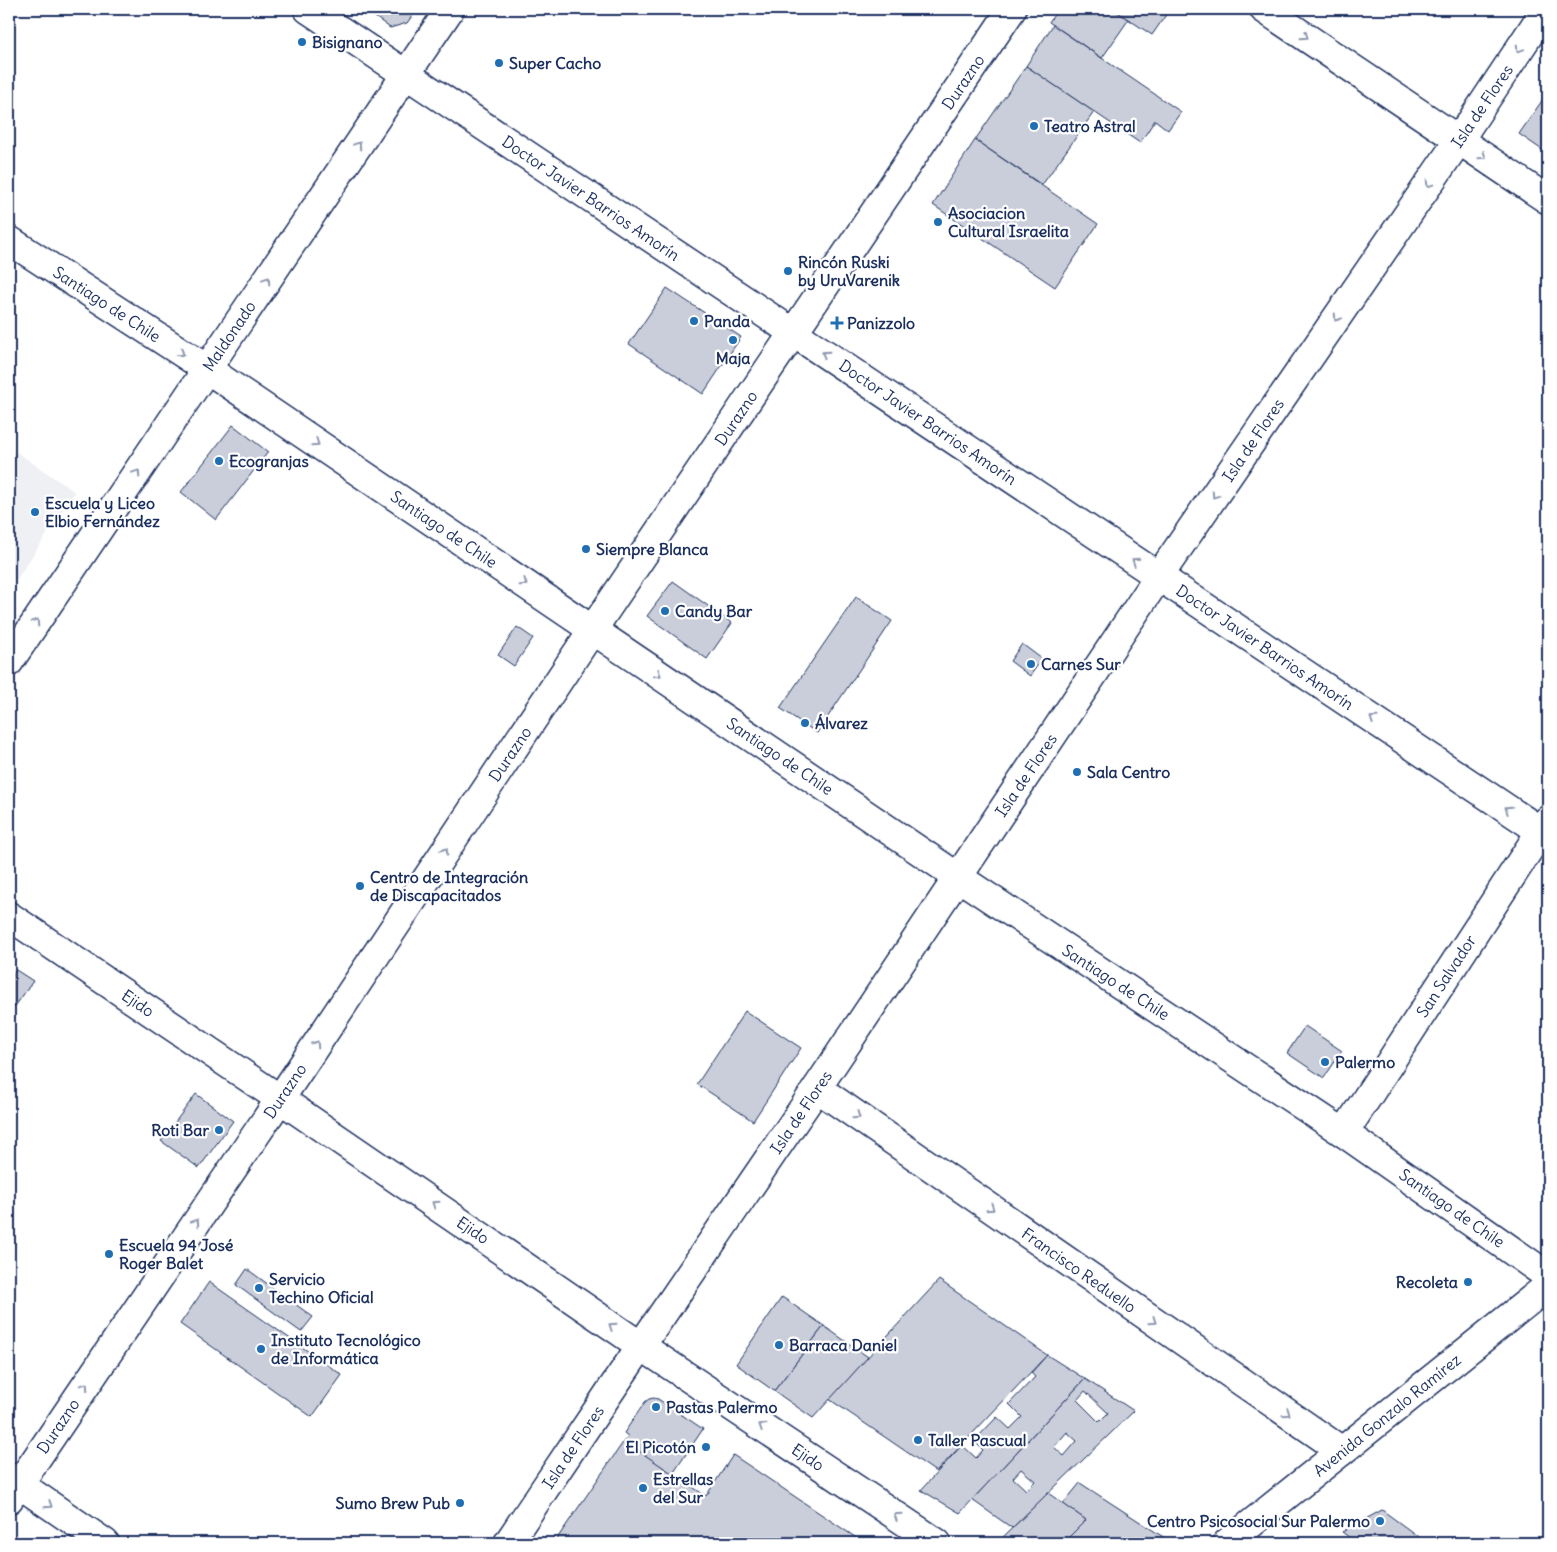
<svg xmlns="http://www.w3.org/2000/svg" width="1557" height="1552" font-family="Delius,sans-serif">
	<style>
		.built { fill: #eff0f4 }
		.building { fill: #caceda; stroke: #1b2f5e; fill-rule: evenodd }
		.lines { fill: none; stroke-linecap: round; stroke-linejoin: round }
		.minor-casing { stroke: #1b2f5e; stroke-width: 31 }
		.minor { stroke: #fff; stroke-width: 28 }
		.oneway { stroke: #8d97ae }
		.poi-dot { fill: #1f6fb2; stroke: #fff; stroke-width: 2 }
		.labels { text-anchor: middle; stroke-width: 4.5; stroke-linejoin: round; paint-order: stroke }
		.poi-label { font-size: 16px; font-weight: bold; fill: #1b2f5e; stroke: #fff; text-anchor: start }
		.street-label { font-size: 16px; fill: #1b2f5e; stroke: #fff }
	</style>
	<rect width="100%" height="100%" fill="#fff"/>
	<filter id="ink" filterUnits="userSpaceOnUse"><feTurbulence type="fractalNoise" baseFrequency=".02" numOctaves="2"/><feDisplacementMap in="SourceGraphic" scale="10" xChannelSelector="R" yChannelSelector="G"/><feConvolveMatrix kernelMatrix="1 2 1 2 8 2 1 2 1" color-interpolation-filters="sRGB"/></filter>
	<g filter="url(#ink)">
		<polygon class="built" points="9,447 75,492 9,591"/>
		<g class="building">
			<polygon points="364,9 417,9 407,23 390,28"/>
			<polygon points="1058,9 1113,9 1129,19 1102,58 1049,22"/>
			<polygon points="1113,9 1170,9 1152,35"/>
			<polygon points="1053,25 1181,112 1168,130 1155,120 1140,143 1026,66"/>
			<polygon points="1026,66 1094,112 1042,185 975,140"/>
			<polygon points="1548,92 1548,154 1519,134"/>
			<polygon points="975,140 1098,224 1055,287 933,205"/>
			<polygon points="667,288 741,337 703,394 629,344"/>
			<polygon points="233,425 268,452 216,520 181,492"/>
			<polygon points="673,581 732,623 707,659 647,616"/>
			<polygon points="856,597 892,621 817,733 780,708"/>
			<polygon points="517,627 533,638 514,666 498,655"/>
			<polygon points="1022,644 1042,659 1030,676 1010,661"/>
			<polygon points="16,970 33,981 9,1015 9,980"/>
			<polygon points="745,1011 801,1048 753,1121 697,1084"/>
			<polygon points="1305,1026 1342,1051 1324,1078 1287,1053"/>
			<polygon points="196,1094 233,1121 199,1168 161,1141"/>
			<polygon points="247,1269 313,1317 301,1332 236,1285"/>
			<polygon points="939,1280 1047,1355 936,1472 829,1399"/>
			<polygon points="209,1282 342,1375 312,1417 180,1324"/>
			<polygon points="782,1297 824,1326 774,1391 736,1364"/>
			<polygon points="824,1326 868,1357 813,1418 774,1391"/>
			<polygon points="1047,1355 1085,1379 960,1513 921,1490 962,1445 976,1458 983,1450 974,1441 997,1417 1010,1429 1022,1417 1009,1404 1035,1377 1031,1373"/>
			<path d="M1085 1379 1134 1411 1012 1528 972 1500ZM1085 1391 1108 1413 1099 1422 1077 1400ZM1067 1432 1077 1441 1064 1456 1054 1447ZM1021 1469 1035 1481 1026 1490 1013 1478Z"/>
			<polygon points="654,1398 658,1399 703,1429 672,1475 624,1441 628,1436 624,1433 645,1402 649,1399"/>
			<polygon points="624,1441 706,1496 733,1455 864,1543 554,1543"/>
			<polygon points="1080,1483 1168,1540 1164,1543 1063,1543 1086,1520 1063,1504"/>
			<polygon points="1048,1493 1086,1520 1063,1543 1000,1543 998,1542"/>
			<polygon points="1382,1510 1427,1543 1357,1543 1342,1532"/>
		</g>
		<g class="lines">
			<defs>
				<g id="minor">
					<polyline points="308,9 1548,836"/>
					<polyline points="1264,9 1548,200"/>
					<polyline points="9,240 207,369 958,877 1344,1133 1548,1276"/>
					<polyline points="9,662 450,9"/>
					<polyline points="9,916 280,1099 641,1346 937,1543"/>
					<polyline points="817,1088 1342,1451"/>
					<polyline points="1344,1133 1548,820"/>
					<polyline points="9,1477 105,1543"/>
					<polyline points="9,1499 280,1099 593,629 1012,9"/>
					<polyline points="508,1543 615,1384 817,1088 1159,576 1459,140 1546,9"/>
					<polyline points="1227,1543 1548,1286"/>
				</g>
			</defs>
			<use href="#minor" class="minor-casing"/>
			<use href="#minor" class="minor"/>
		</g>
		<defs><path id="oneway-chevron" d="M-2-3.5L2.5 0L-2 3.5" fill="none" stroke-width="1.6" stroke-linecap="round" stroke-linejoin="round" transform="scale(1.25)"/></defs>
		<g class="oneway">
			<use href="#oneway-chevron" transform="translate(1305 36) rotate(34)"/>
			<use href="#oneway-chevron" transform="translate(1519 49) rotate(124)"/>
			<use href="#oneway-chevron" transform="translate(358 145) rotate(-56)"/>
			<use href="#oneway-chevron" transform="translate(1483 156) rotate(34)"/>
			<use href="#oneway-chevron" transform="translate(1429 184) rotate(124)"/>
			<use href="#oneway-chevron" transform="translate(267 280) rotate(-56)"/>
			<use href="#oneway-chevron" transform="translate(1337 318) rotate(124)"/>
			<use href="#oneway-chevron" transform="translate(181 353) rotate(33)"/>
			<use href="#oneway-chevron" transform="translate(825 354) rotate(-146)"/>
			<use href="#oneway-chevron" transform="translate(316 443) rotate(34)"/>
			<use href="#oneway-chevron" transform="translate(137 473) rotate(-56)"/>
			<use href="#oneway-chevron" transform="translate(1215 495) rotate(124)"/>
			<use href="#oneway-chevron" transform="translate(1135 561) rotate(-146)"/>
			<use href="#oneway-chevron" transform="translate(524 583) rotate(34)"/>
			<use href="#oneway-chevron" transform="translate(36 622) rotate(-56)"/>
			<use href="#oneway-chevron" transform="translate(658 674) rotate(34)"/>
			<use href="#oneway-chevron" transform="translate(1373 719) rotate(-146)"/>
			<use href="#oneway-chevron" transform="translate(1508 809) rotate(-146)"/>
			<use href="#oneway-chevron" transform="translate(445 851) rotate(-56)"/>
			<use href="#oneway-chevron" transform="translate(316 1044) rotate(-56)"/>
			<use href="#oneway-chevron" transform="translate(857 1116) rotate(35)"/>
			<use href="#oneway-chevron" transform="translate(435 1204) rotate(-146)"/>
			<use href="#oneway-chevron" transform="translate(991 1208) rotate(35)"/>
			<use href="#oneway-chevron" transform="translate(196 1222) rotate(-56)"/>
			<use href="#oneway-chevron" transform="translate(1153 1321) rotate(35)"/>
			<use href="#oneway-chevron" transform="translate(612 1326) rotate(-146)"/>
			<use href="#oneway-chevron" transform="translate(85 1386) rotate(-56)"/>
			<use href="#oneway-chevron" transform="translate(1287 1413) rotate(35)"/>
			<use href="#oneway-chevron" transform="translate(762 1426) rotate(-146)"/>
			<use href="#oneway-chevron" transform="translate(49 1505) rotate(34)"/>
			<use href="#oneway-chevron" transform="translate(897 1516) rotate(-146)"/>
		</g>
	</g>
	<g class="poi-dot">
		<circle cx="302" cy="42" r="5"/>
		<circle cx="499" cy="63" r="5"/>
		<circle cx="1034" cy="126" r="5"/>
		<circle cx="938" cy="222" r="5"/>
		<circle cx="788" cy="271" r="5"/>
		<circle cx="694" cy="321" r="5"/>
		<path d="M834.5 315.5h5v5h5v5h-5v5h-5v-5h-5v-5h5z"/>
		<circle cx="733" cy="340" r="5"/>
		<circle cx="219" cy="461" r="5"/>
		<circle cx="35" cy="512" r="5"/>
		<circle cx="586" cy="549" r="5"/>
		<circle cx="665" cy="611" r="5"/>
		<circle cx="1031" cy="664" r="5"/>
		<circle cx="805" cy="723" r="5"/>
		<circle cx="1077" cy="772" r="5"/>
		<circle cx="360" cy="886" r="5"/>
		<circle cx="1325" cy="1062" r="5"/>
		<circle cx="219" cy="1130" r="5"/>
		<circle cx="109" cy="1254" r="5"/>
		<circle cx="1468" cy="1282" r="5"/>
		<circle cx="259" cy="1288" r="5"/>
		<circle cx="779" cy="1345" r="5"/>
		<circle cx="261" cy="1349" r="5"/>
		<circle cx="656" cy="1407" r="5"/>
		<circle cx="918" cy="1440" r="5"/>
		<circle cx="706" cy="1447" r="5"/>
		<circle cx="643" cy="1488" r="5"/>
		<circle cx="460" cy="1503" r="5"/>
		<circle cx="1380" cy="1521" r="5"/>
	</g>
	<g class="labels">
		<g class="poi-label">
			<text x="312" y="48">Bisignano</text>
			<text x="509" y="69">Super Cacho</text>
			<text x="1044" y="132">Teatro Astral</text>
			<text x="948" y="219">Asociacion<tspan x="948" dy="18">Cultural Israelita</tspan></text>
			<text x="798" y="268">Rincón Ruski<tspan x="798" dy="18">by UruVarenik</tspan></text>
			<text x="704" y="327">Panda</text>
			<text x="847" y="329">Panizzolo</text>
			<text x="733" y="364" text-anchor="middle">Maja</text>
			<text x="229" y="467">Ecogranjas</text>
			<text x="45" y="509">Escuela y Liceo<tspan x="45" dy="18">Elbio Fernández</tspan></text>
			<text x="596" y="555">Siempre Blanca</text>
			<text x="675" y="617">Candy Bar</text>
			<text x="1041" y="670">Carnes Sur</text>
			<text x="815" y="729">Álvarez</text>
			<text x="1087" y="778">Sala Centro</text>
			<text x="370" y="883">Centro de Integración<tspan x="370" dy="18">de Discapacitados</tspan></text>
			<text x="1335" y="1068">Palermo</text>
			<text x="209" y="1136" text-anchor="end">Roti Bar</text>
			<text x="119" y="1251">Escuela 94 José<tspan x="119" dy="18">Roger Balet</tspan></text>
			<text x="269" y="1285">Servicio<tspan x="269" dy="18">Techino Oficial</tspan></text>
			<text x="1458" y="1288" text-anchor="end">Recoleta</text>
			<text x="271" y="1346">Instituto Tecnológico<tspan x="271" dy="18">de Informática</tspan></text>
			<text x="789" y="1351">Barraca Daniel</text>
			<text x="666" y="1413">Pastas Palermo</text>
			<text x="928" y="1446">Taller Pascual</text>
			<text x="696" y="1453" text-anchor="end">El Picotón</text>
			<text x="653" y="1485">Estrellas<tspan x="653" dy="18">del Sur</tspan></text>
			<text x="450" y="1509" text-anchor="end">Sumo Brew Pub</text>
			<text x="1370" y="1527" text-anchor="end">Centro Psicosocial Sur Palermo</text>
		</g>
		<g class="street-label">
			<text transform="translate(963 82) rotate(-56)" y="6">Durazno</text>
			<text transform="translate(1482 106) rotate(-56)" y="6">Isla de Flores</text>
			<text transform="translate(591 198) rotate(34)" y="6">Doctor Javier Barrios Amorín</text>
			<text transform="translate(107 304) rotate(33)" y="6">Santiago de Chile</text>
			<text transform="translate(229 336) rotate(-56)" y="6">Maldonado</text>
			<text transform="translate(736 418) rotate(-56)" y="6">Durazno</text>
			<text transform="translate(928 422) rotate(34)" y="6">Doctor Javier Barrios Amorín</text>
			<text transform="translate(1253 440) rotate(-56)" y="6">Isla de Flores</text>
			<text transform="translate(444 529) rotate(34)" y="6">Santiago de Chile</text>
			<text transform="translate(1265 647) rotate(34)" y="6">Doctor Javier Barrios Amorín</text>
			<text transform="translate(510 754) rotate(-56)" y="6">Durazno</text>
			<text transform="translate(780 756) rotate(34)" y="6">Santiago de Chile</text>
			<text transform="translate(1026 775) rotate(-56)" y="6">Isla de Flores</text>
			<text transform="translate(1446 976) rotate(-57)" y="6">San Salvador</text>
			<text transform="translate(1116 982) rotate(33)" y="6">Santiago de Chile</text>
			<text transform="translate(138 1003) rotate(34)" y="6">Ejido</text>
			<text transform="translate(285 1091) rotate(-56)" y="6">Durazno</text>
			<text transform="translate(801 1112) rotate(-56)" y="6">Isla de Flores</text>
			<text transform="translate(1452 1208) rotate(35)" y="6">Santiago de Chile</text>
			<text transform="translate(473 1230) rotate(34)" y="6">Ejido</text>
			<text transform="translate(1079 1270) rotate(35)" y="6">Francisco Reduello</text>
			<text transform="translate(1387 1415) rotate(-39)" y="6">Avenida Gonzalo Ramírez</text>
			<text transform="translate(58 1426) rotate(-56)" y="6">Durazno</text>
			<text transform="translate(573 1447) rotate(-56)" y="6">Isla de Flores</text>
			<text transform="translate(808 1457) rotate(34)" y="6">Ejido</text>
		</g>
	</g>
	<rect width="1557" height="1552" fill="none" stroke="#fff" stroke-width="30"/>
	<rect x="15" y="15" width="1527" height="1522" fill="none" stroke="#1b2f5e" stroke-width="2" filter="url(#ink)"/>
</svg>
